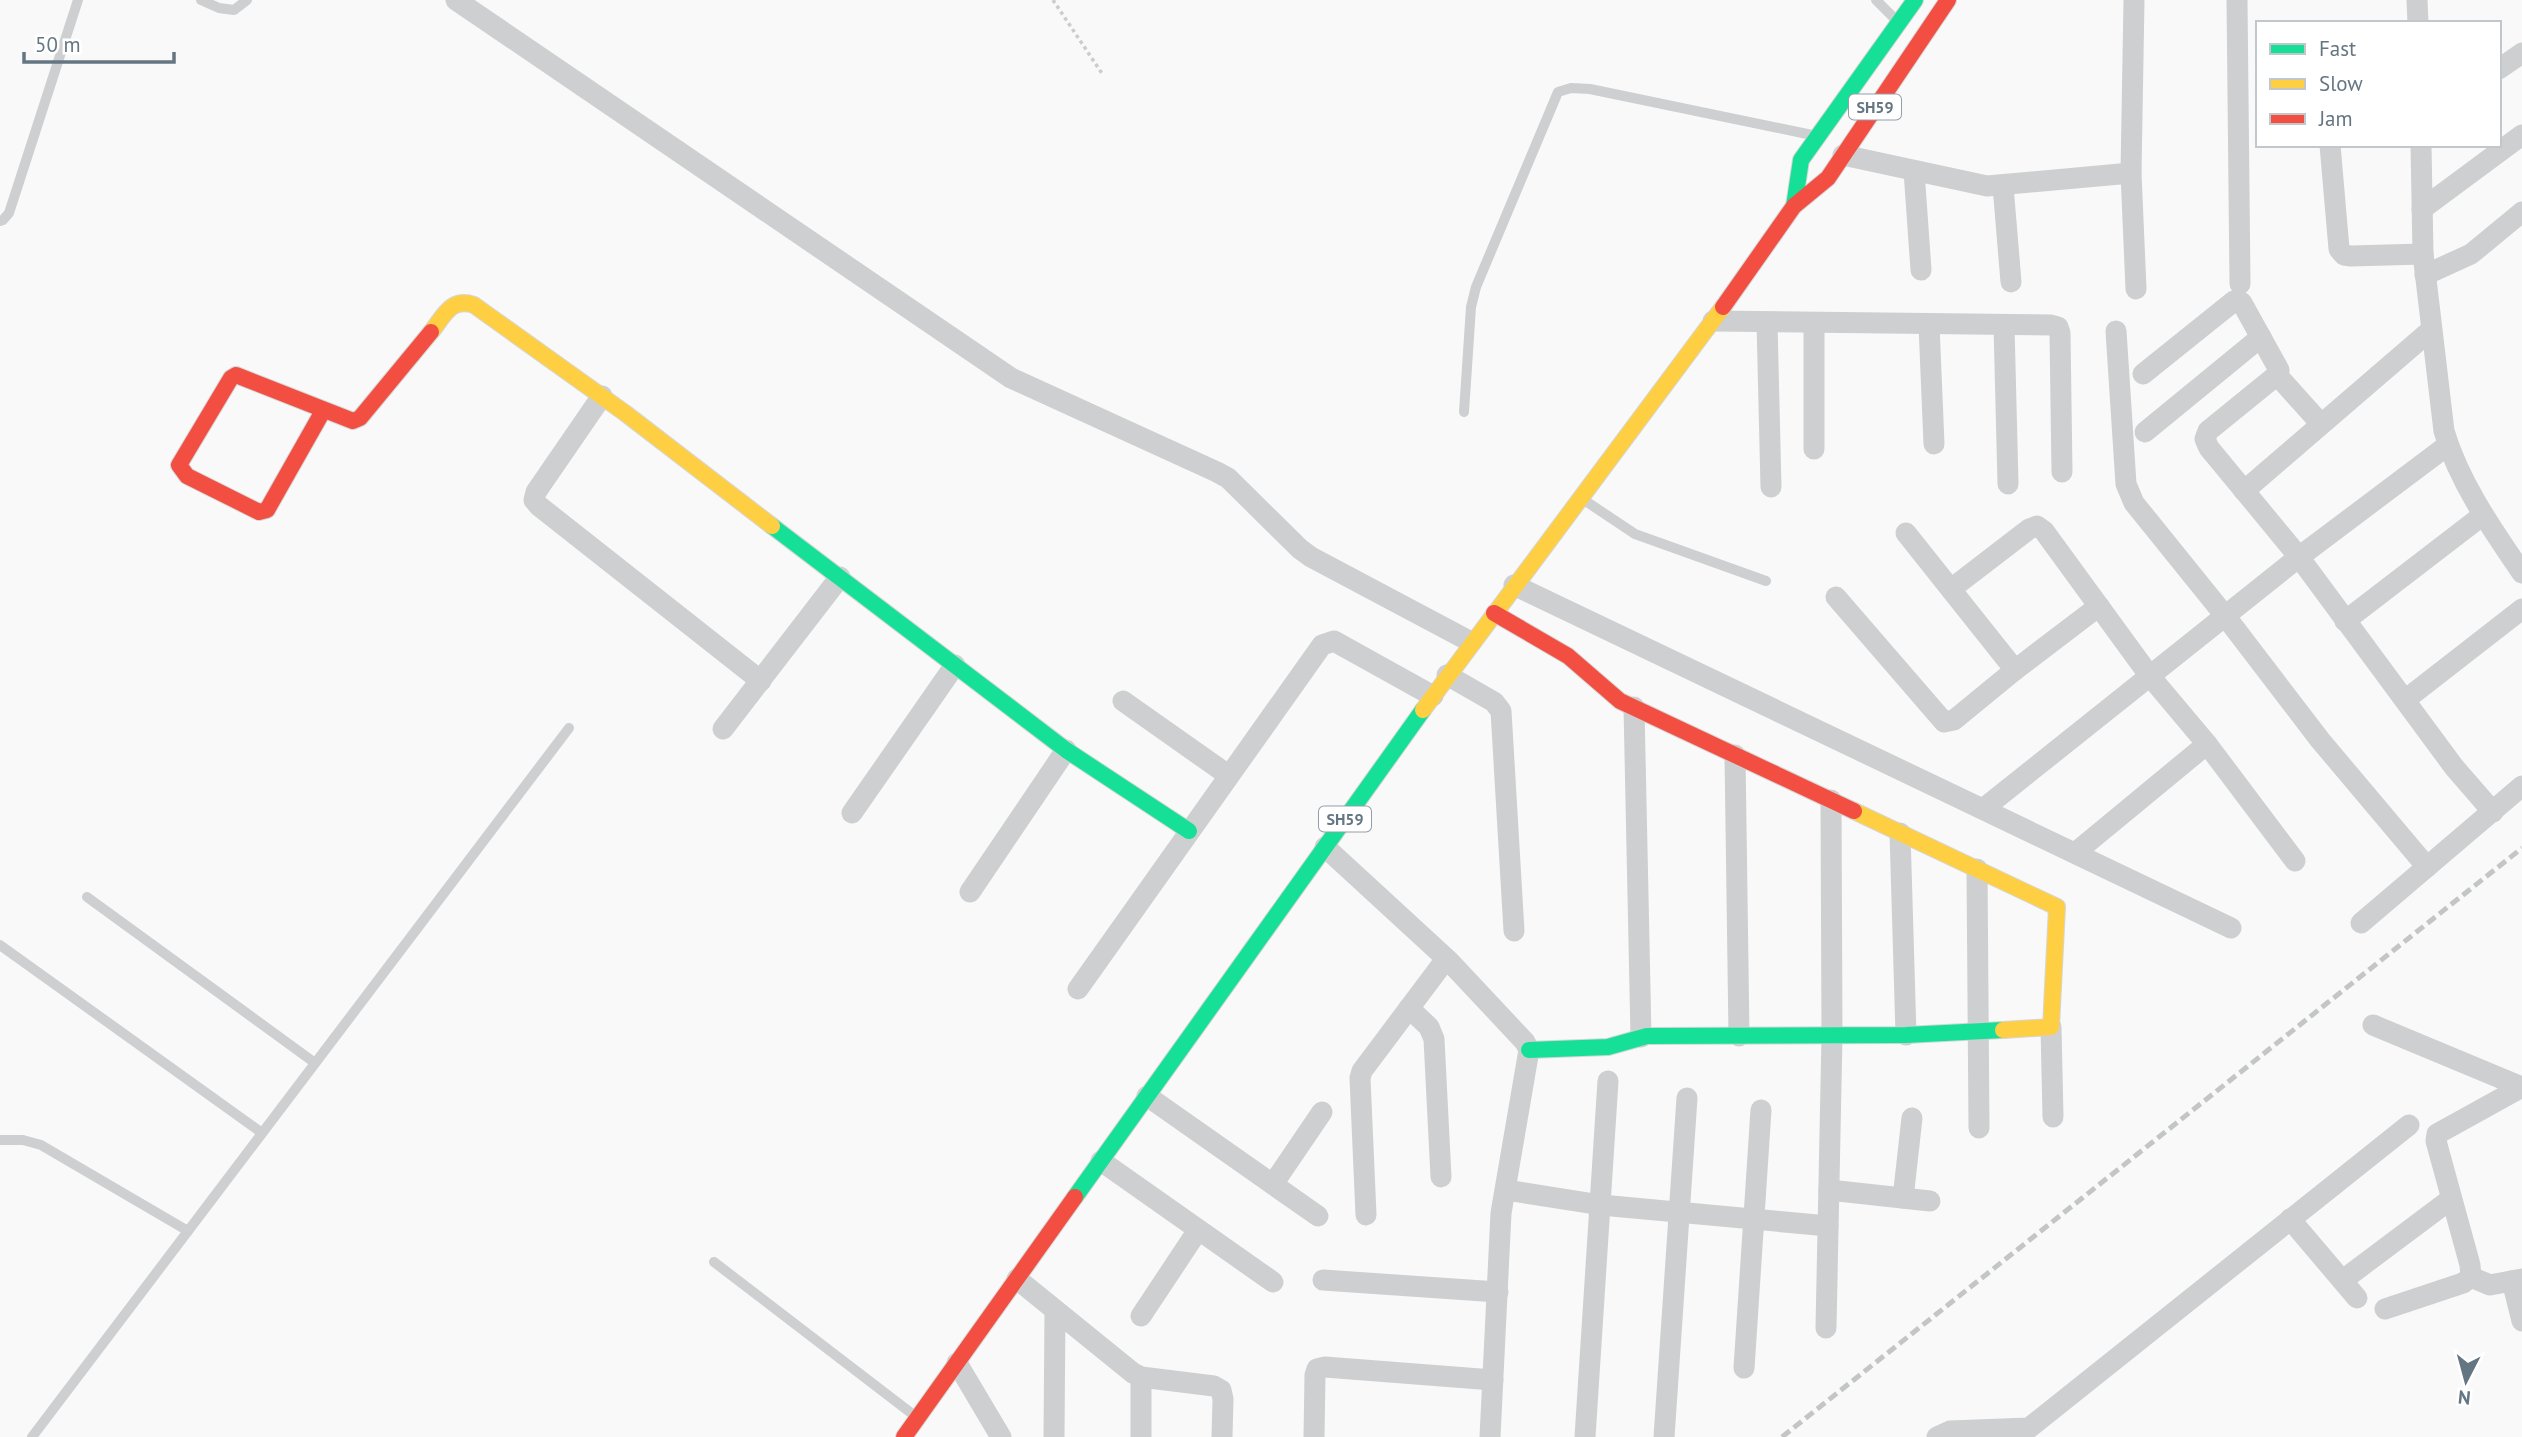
<svg xmlns="http://www.w3.org/2000/svg" width="2522" height="1437" font-family="'PT Sans',sans-serif">
	<style>
		.lines { fill: none; stroke-linecap: round; stroke-linejoin: round }
		.fast-casing { stroke: #d5d6d7; stroke-width: 18 }
		.slow-casing { stroke: #d5d6d7; stroke-width: 18 }
		.jam-casing { stroke: #d5d6d7; stroke-width: 18 }
		.path { stroke: #cbcccd; stroke-width: 3.5; stroke-dasharray: 3.5 3.5; stroke-linecap: butt }
		.lane { stroke: #cecfd0; stroke-width: 10 }
		.street { stroke: #cecfd0; stroke-width: 21 }
		.fast { stroke: #16e098; stroke-width: 16 }
		.slow { stroke: #ffcf43; stroke-width: 16 }
		.jam { stroke: #f24e42; stroke-width: 16 }
		.rail { stroke: #c3c5c6; stroke-width: 5; stroke-dasharray: 10 5; stroke-linecap: butt }
		.labels { text-anchor: middle; stroke-width: 7; stroke-linejoin: round; paint-order: stroke }
		.shield { fill: #fff; stroke: #939fa8; stroke-width: 2 }
		.shield-label { font-size: 16px; font-weight: bold; fill: #657683 }
	</style>
	<rect width="100%" height="100%" fill="#f9f9f9"/>
	<g class="lines">
		<defs>
			<g id="fast">
				<polyline points="1794,206 1801,160 1915,0"/>
				<polyline points="772,526 1066,750 1189,831"/>
				<polyline points="1529,1050 1608,1047 1647,1036 1906,1035 2003,1030"/>
				<polyline points="1075,1197 1423,710"/>
			</g>
			<g id="slow">
				<path d="M431 332C444 316 451 297 474 305L625 413 772 526"/>
				<polyline points="1423,710 1723,307"/>
				<polyline points="1854,811 2057,907 2051,1027 2003,1030"/>
			</g>
			<g id="jam">
				<polyline points="1723,307 1794,206 1828,178 1948,0"/>
				<polyline points="323,411 267,510 259,512 187,476 179,465 231,378 236,375 353,421 360,418 431,332"/>
				<polyline points="1494,613 1568,656 1620,701 1854,811"/>
				<polyline points="904,1437 1075,1197"/>
			</g>
		</defs>
		<use href="#fast" class="fast-casing"/>
		<use href="#slow" class="slow-casing"/>
		<use href="#jam" class="jam-casing"/>
		<polyline class="path" points="1053,0 1103,75"/>
		<g class="lane">
			<polyline points="201,0 219,8 234,10 247,0"/>
			<polyline points="1876,0 1897,21"/>
			<polyline points="0,221 3,220 9,213 78,0"/>
			<polyline points="1464,412 1471,307 1476,287 1558,92 1571,88 1590,89 1812,135"/>
			<polyline points="1584,500 1635,534 1766,581"/>
			<polyline points="87,897 315,1063"/>
			<polyline points="0,945 262,1133"/>
			<polyline points="0,1140 23,1140 41,1145 188,1231"/>
			<polyline points="714,1262 915,1416"/>
			<polyline points="32,1437 569,728"/>
		</g>
		<g class="street">
			<polyline points="456,0 1011,378 1217,472 1228,478 1300,549 1311,557 1471,642"/>
			<polyline points="2134,0 2131,173 2136,289"/>
			<polyline points="2237,0 2240,284"/>
			<polyline points="2417,0 2418,23"/>
			<polyline points="2499,69 2522,53"/>
			<polyline points="2330,145 2339,249 2344,255 2351,256 2423,254"/>
			<path d="M2421 145 2423 254 2444 431C2459 482 2492 529 2522 573"/>
			<polyline points="1843,155 1987,186 2131,173"/>
			<polyline points="1914,171 1921,270"/>
			<polyline points="2003,186 2011,282"/>
			<polyline points="2422,209 2522,135"/>
			<polyline points="2425,275 2471,254 2522,212"/>
			<polyline points="1713,321 2051,325 2058,327 2060,333 2062,472"/>
			<polyline points="1767,322 1771,487"/>
			<polyline points="1929,325 1934,444"/>
			<polyline points="2004,326 2008,484"/>
			<polyline points="2116,331 2126,484 2134,503 2226,617 2320,740 2427,867"/>
			<polyline points="2143,374 2234,301 2238,300 2242,303 2279,370 2277,375 2208,431 2205,439 2209,448 2299,557 2454,767 2493,812"/>
			<polyline points="2277,375 2321,424"/>
			<polyline points="602,396 536,492 534,500 539,506 761,681"/>
			<polyline points="2145,432 2261,337"/>
			<polyline points="1814,449 1814,323"/>
			<polyline points="2244,491 2431,330"/>
			<polyline points="1906,533 2015,670"/>
			<polyline points="1514,585 2231,928"/>
			<polyline points="1951,589 2029,529 2037,526 2044,531 2149,675 2207,744 2295,861"/>
			<polyline points="1836,597 1944,722 1954,720 2015,670 2099,606"/>
			<polyline points="2345,621 2483,515"/>
			<polyline points="1447,675 1494,702 1501,711 1514,931"/>
			<polyline points="2405,700 2522,609"/>
			<polyline points="1123,701 1228,775"/>
			<polyline points="1634,707 1641,1037"/>
			<polyline points="723,729 840,577"/>
			<polyline points="1735,755 1739,1036"/>
			<polyline points="1983,809 2299,557 2448,445"/>
			<polyline points="852,813 955,665"/>
			<polyline points="1900,833 1906,1035"/>
			<polyline points="1325,847 1449,961 1525,1042 1529,1050 1501,1213 1490,1437"/>
			<polyline points="2075,853 2207,744"/>
			<polyline points="1977,869 1979,1128"/>
			<polyline points="970,892 1066,750"/>
			<polyline points="2361,923 2522,786"/>
			<polyline points="1078,989 1322,645 1334,641 1433,696"/>
			<polyline points="1409,1008 1429,1027 1434,1039 1441,1177"/>
			<polyline points="2373,1025 2522,1087"/>
			<polyline points="2051,1027 2053,1117"/>
			<polyline points="1147,1096 1318,1216"/>
			<polyline points="1101,1161 1273,1282"/>
			<polyline points="1273,1184 1322,1112"/>
			<polyline points="1506,1190 1601,1205 1828,1226"/>
			<polyline points="1829,1190 1930,1201"/>
			<polyline points="1903,1198 1912,1118"/>
			<polyline points="1366,1215 1360,1078 1362,1071 1446,959"/>
			<polyline points="2290,1219 2357,1298"/>
			<polyline points="2471,1277 2490,1285 2522,1279"/>
			<polyline points="1017,1279 1133,1373 1141,1377 1214,1386 1221,1390 1223,1399 1222,1437"/>
			<polyline points="1323,1280 1498,1292"/>
			<polyline points="2343,1280 2451,1199"/>
			<polyline points="2512,1281 2522,1321"/>
			<polyline points="2385,1309 2463,1283 2471,1277 2470,1265 2436,1141 2437,1134 2522,1087"/>
			<polyline points="1141,1316 1198,1230"/>
			<polyline points="1826,1328 1832,1036 1831,800"/>
			<polyline points="957,1363 1001,1437"/>
			<polyline points="1744,1368 1761,1110"/>
			<polyline points="1141,1377 1141,1437"/>
			<polyline points="1054,1437 1055,1310"/>
			<polyline points="1314,1437 1315,1375 1317,1369 1325,1367 1493,1380"/>
			<polyline points="1585,1437 1608,1081"/>
			<polyline points="1664,1437 1687,1098"/>
			<polyline points="1937,1437 1950,1431 2029,1428 2409,1125"/>
		</g>
		<use href="#fast" class="fast"/>
		<use href="#slow" class="slow"/>
		<use href="#jam" class="jam"/>
		<polyline class="rail" points="1782,1437 2522,848"/>
	</g>
	<g class="labels">
		<g class="shield">
			<rect x="1849" y="94.5" width="52" height="25" rx="5"/>
			<rect x="1319" y="806.5" width="52" height="25" rx="5"/>
		</g>
		<g class="shield-label">
			<text x="1875" y="113">SH59</text>
			<text x="1345" y="825">SH59</text>
		</g>
	</g>
	<rect x="2256" y="21" width="245" height="126" fill="#ffffff" stroke="#c1c8cd" stroke-width="2"/>
	<rect x="2270" y="44" width="35" height="10" fill="#16e098" stroke="#c1c8cd" stroke-width="2"/>
	<text x="2319" y="56" font-size="21" fill="#657683">Fast</text>
	<rect x="2270" y="79" width="35" height="10" fill="#ffcf43" stroke="#c1c8cd" stroke-width="2"/>
	<text x="2319" y="91" font-size="21" fill="#657683">Slow</text>
	<rect x="2270" y="114" width="35" height="10" fill="#f24e42" stroke="#c1c8cd" stroke-width="2"/>
	<text x="2319" y="126" font-size="21" fill="#657683">Jam</text>
	<g transform="translate(2466 1381) rotate(186)" stroke="#ffffff" stroke-width="5" paint-order="stroke">
	<path d="M0-5L12 26L0 18L-12 26Z" fill="#657683"/>
	<text y="-10" font-size="19" font-weight="bold" text-anchor="middle" fill="#657683">N</text>
	</g>
	<path d="M24 52v10h150v-10" fill="none" stroke="#657683" stroke-width="3.5"/>
	<text x="35" y="52" font-size="21" fill="#657683" stroke="#ffffff" stroke-width="5" paint-order="stroke">50 m</text>
</svg>
